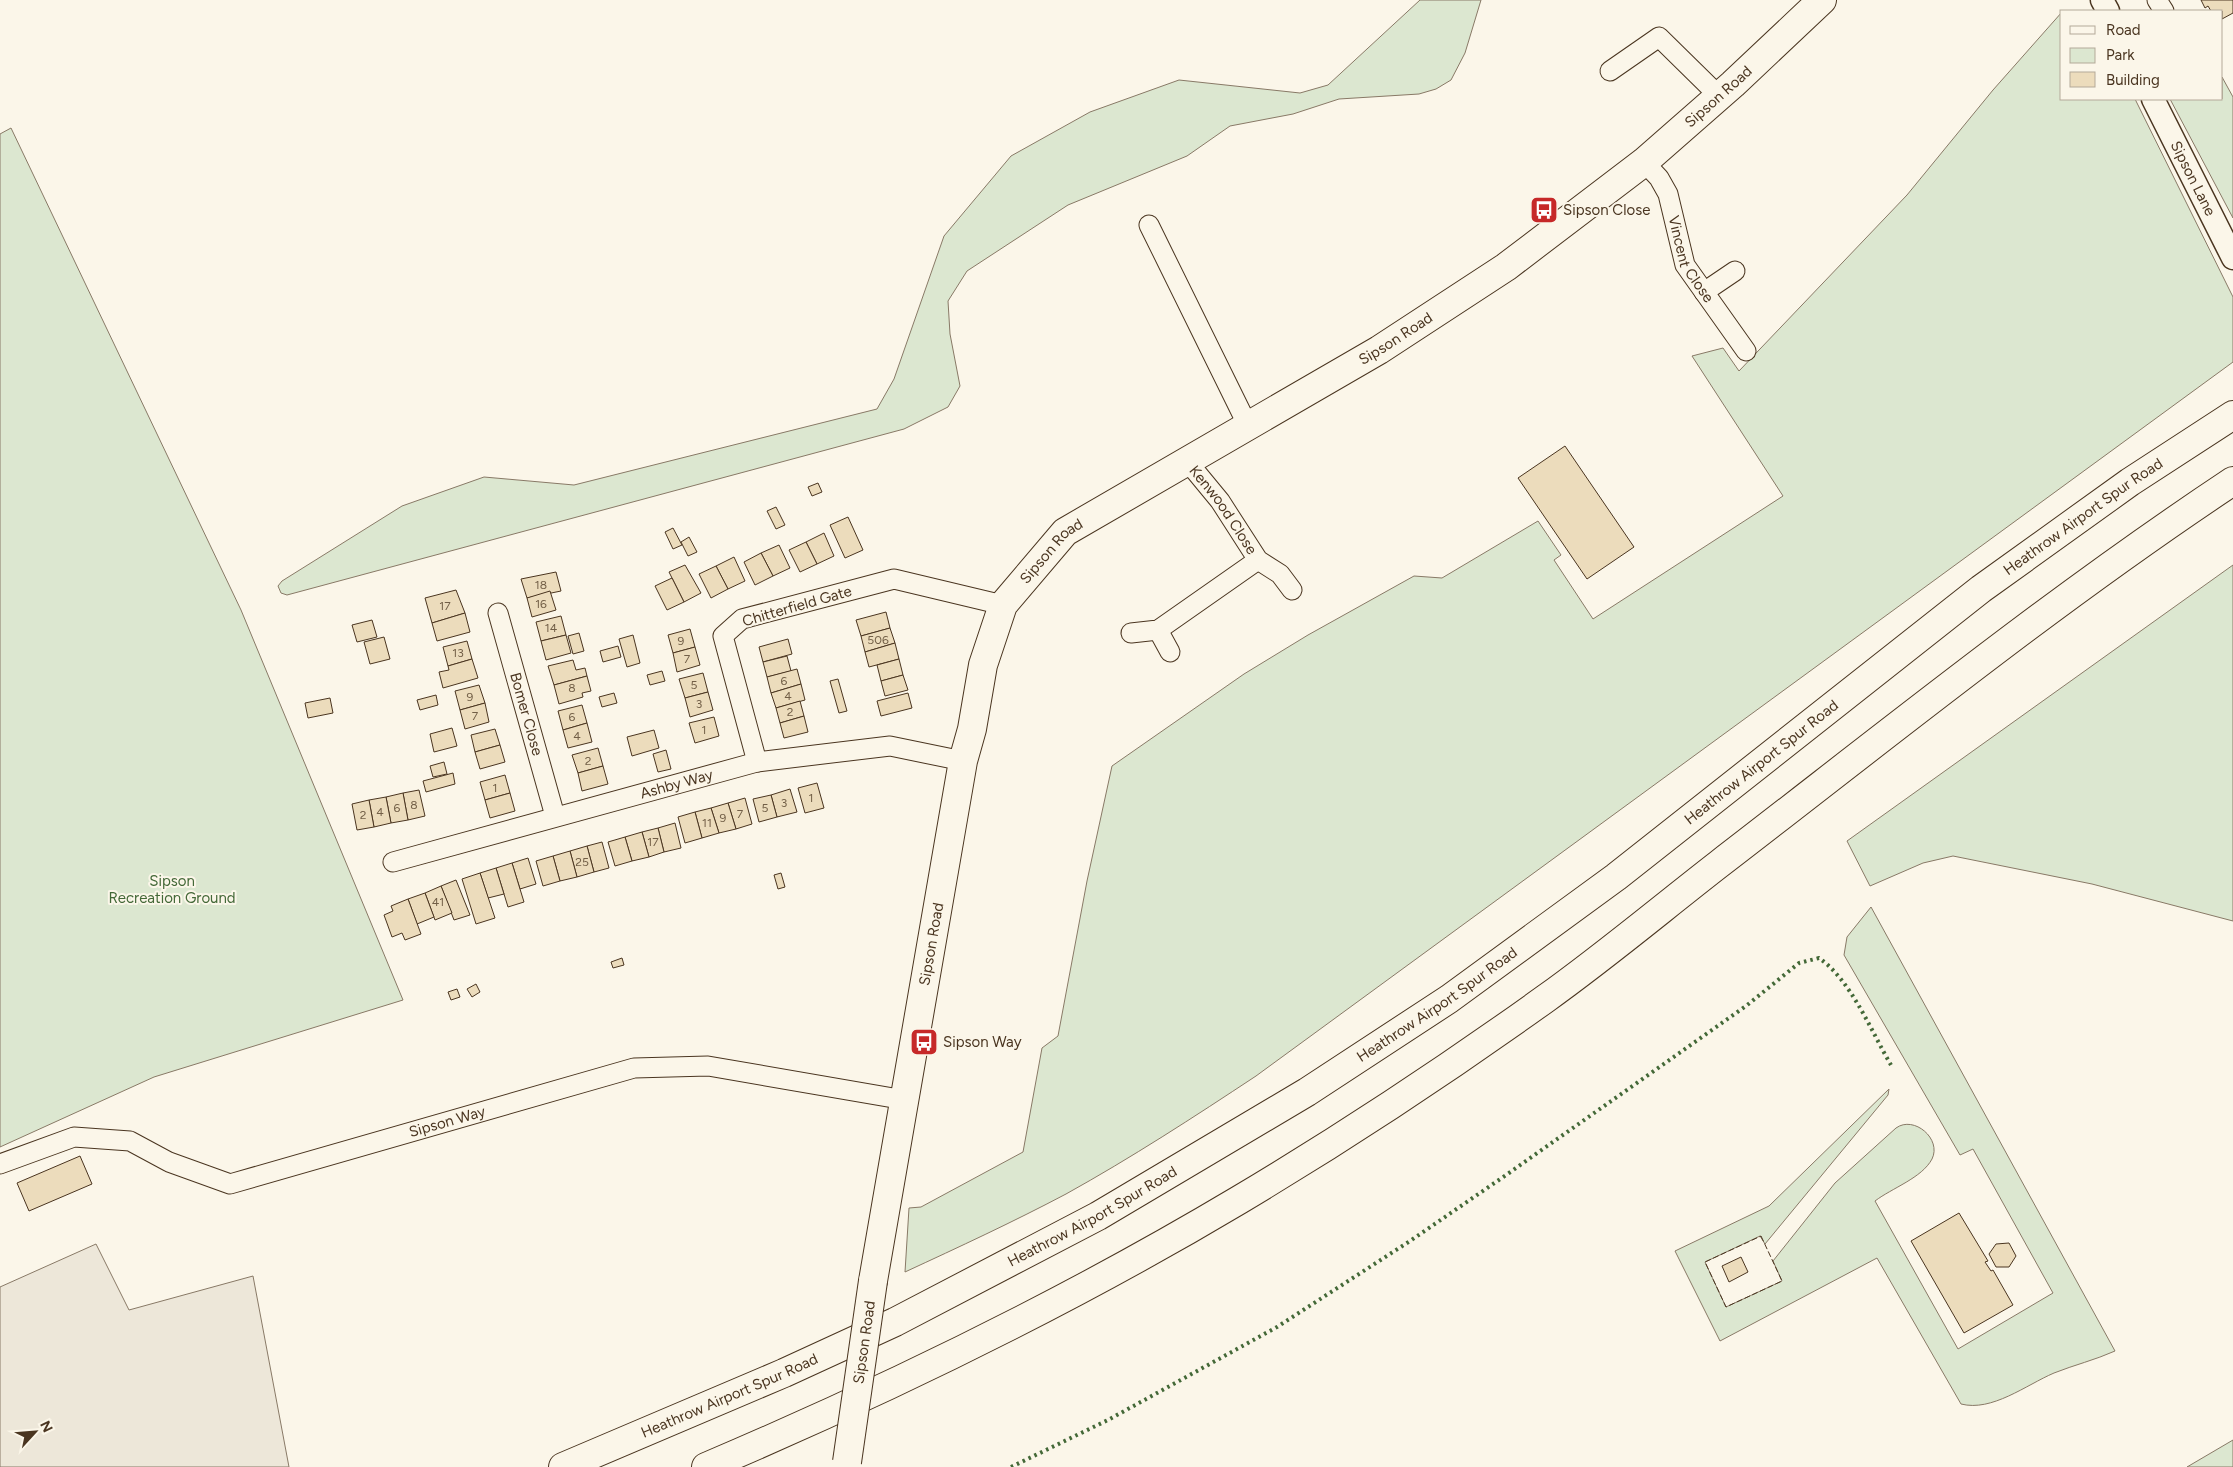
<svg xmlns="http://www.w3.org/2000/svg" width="2233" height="1467" font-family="Figtree,sans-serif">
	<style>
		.green { fill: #dce7d0; stroke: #887966 }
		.parking { fill: #ede7d9; stroke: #887966 }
		.building { fill: #ecdcbc; stroke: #4a3520 }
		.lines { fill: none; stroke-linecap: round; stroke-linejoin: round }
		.minor-casing { stroke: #4a3520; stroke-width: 21 }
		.tertiary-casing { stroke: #4a3520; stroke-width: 25 }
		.primary-casing { stroke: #4a3520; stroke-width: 30 }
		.motorway-casing { stroke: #4a3520; stroke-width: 30 }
		.minor { stroke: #fbf6e9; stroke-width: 19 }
		.tertiary { stroke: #fbf6e9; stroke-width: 22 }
		.primary { stroke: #fbf6e9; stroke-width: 28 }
		.motorway { stroke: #fbf6e9; stroke-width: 28 }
		.primary-bridge-casing { stroke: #4a3520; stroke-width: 30; stroke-linecap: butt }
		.primary-bridge { stroke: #fbf6e9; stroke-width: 28 }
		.hedge { stroke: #436837; stroke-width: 4; stroke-dasharray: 2.5 4; stroke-linecap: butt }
		.fence { stroke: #4a3520; stroke-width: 1; stroke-dasharray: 6 2.5; stroke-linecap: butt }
		.labels { text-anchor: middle; stroke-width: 4; stroke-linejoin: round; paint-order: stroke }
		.number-label { font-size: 12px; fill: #725f47 }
		.street-label { font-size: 15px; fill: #4a3520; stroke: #fbf6e9 }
		.poi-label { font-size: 15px; fill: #4a3520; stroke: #fbf6e9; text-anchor: start }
		.park-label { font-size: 15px; fill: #436837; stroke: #fbf6e9 }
	</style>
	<rect width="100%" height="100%" fill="#fbf6e9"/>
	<g class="green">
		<polygon points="1420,0 1481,0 1465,53 1451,80 1436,89 1419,94 1339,99 1293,114 1230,126 1187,156 1068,205 967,271 948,301 950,334 960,386 948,407 904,429 287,595 281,593 278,586 282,581 402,506 484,477 574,485 877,409 894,379 944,236 1011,156 1090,112 1179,80 1300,93 1328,85"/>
		<path d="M2062 12V99H2135L2233 297V362L1256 1076C1194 1117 1131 1158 1066 1194 1013 1222 959 1247 905 1272L909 1208 921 1207 1023 1152 1042 1048 1058 1036 1087 881 1112 766 1244 674 1308 635 1414 576 1442 578 1538 521 1561 555 1554 560 1593 619 1783 496 1692 356 1723 348 1739 371 1907 195 1993 90Z"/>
		<polygon points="2222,77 2233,97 2233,218 2170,99 2222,99"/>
		<polygon points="11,128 241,610 403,1000 154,1077 0,1147 0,134"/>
		<polygon points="2233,565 2233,921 2092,884 1953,856 1923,863 1870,886 1847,841"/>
		<path d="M1871 907 2115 1351C2095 1360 2074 1365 2054 1373 2026 1385 1992 1412 1961 1404L1877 1258 1720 1341 1675 1251 1769 1206 1889 1089 1888 1095 1765 1244 1760 1236 1705 1262 1726 1307 1782 1281 1773 1261 1835 1183 1896 1128C1914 1115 1942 1139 1932 1159 1922 1178 1892 1188 1875 1201L1958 1349 2053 1293 1973 1149 1960 1155 1844 955 1847 937Z"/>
		<polygon points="2233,1440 2233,1467 2187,1467"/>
	</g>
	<polygon class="parking" points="96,1244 129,1310 253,1276 289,1467 0,1467 0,1287"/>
	<g class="building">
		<polygon points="2201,0 2233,0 2233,13 2222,19 2222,11 2211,11 2208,6 2205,8"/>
		<polygon points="1565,446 1634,547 1587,579 1518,478"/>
		<polygon points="818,483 822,492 812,496 808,487"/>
		<polygon points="776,507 785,525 776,529 767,511"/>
		<polygon points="848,517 863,550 845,558 830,525"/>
		<polygon points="673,528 682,545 673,549 665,532"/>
		<polygon points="824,533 834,556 817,564 806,542"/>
		<polygon points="689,537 697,552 688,556 681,542"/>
		<polygon points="806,542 817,564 800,572 789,550"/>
		<polygon points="779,545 790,568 773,576 761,553"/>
		<polygon points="761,553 773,576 755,585 744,562"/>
		<polygon points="734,557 745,581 728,589 716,566"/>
		<polygon points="685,565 701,593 684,602 669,572"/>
		<polygon points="716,566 728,589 711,598 699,574"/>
		<polygon points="556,572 561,591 527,598 521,579"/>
		<polygon points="672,578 684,602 667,610 655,586"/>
		<polygon points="456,590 465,613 432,623 425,598"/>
		<polygon points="550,591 556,610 532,617 527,598"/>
		<polygon points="886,612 890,628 861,636 856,620"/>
		<polygon points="465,613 470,632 437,641 432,623"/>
		<polygon points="561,616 566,635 541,641 536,622"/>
		<polygon points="372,620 377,637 357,642 352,625"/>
		<polygon points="890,628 895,643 865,652 861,636"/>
		<polygon points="690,629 695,647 673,653 668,635"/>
		<polygon points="579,633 584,651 573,654 568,636"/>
		<polygon points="566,635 571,653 546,660 541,641"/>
		<polygon points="633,635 640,663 627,667 619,639"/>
		<polygon points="384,637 390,659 370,664 364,642"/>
		<polygon points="788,639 792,654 763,662 759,647"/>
		<polygon points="467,641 472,659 448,666 443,647"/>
		<polygon points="895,643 899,659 869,667 865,652"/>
		<polygon points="618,646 621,657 603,662 600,651"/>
		<polygon points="695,647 700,665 677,672 673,653"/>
		<polygon points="787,656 791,671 767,677 763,662"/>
		<polygon points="472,659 478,678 443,688 439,672 449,670 448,666"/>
		<polygon points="899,659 903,675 881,681 877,665"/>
		<polygon points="573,660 576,670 585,668 587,676 554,685 548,666"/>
		<polygon points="797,669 801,684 771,693 767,677"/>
		<polygon points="662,671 665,681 650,685 647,675"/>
		<polygon points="703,673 708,692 685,698 679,679"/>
		<polygon points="903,675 908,690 885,696 881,681"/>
		<polygon points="587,676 591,691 582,693 583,697 559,704 554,685"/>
		<polygon points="838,679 847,711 839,713 830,681"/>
		<polygon points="801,684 805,700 776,708 771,693"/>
		<polygon points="479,685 485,703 460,710 455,691"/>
		<polygon points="708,692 713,710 690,717 685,698"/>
		<polygon points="614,693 617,703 602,707 599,697"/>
		<polygon points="908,693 912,708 881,716 877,701"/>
		<polygon points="436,695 438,705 420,710 417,700"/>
		<polygon points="330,698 333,713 308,718 305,703"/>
		<polygon points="800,701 804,716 780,723 776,708"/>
		<polygon points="485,703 489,722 465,729 460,710"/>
		<polygon points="582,705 587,723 563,730 558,711"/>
		<polygon points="804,716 808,732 784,738 780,723"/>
		<polygon points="714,717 719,736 695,743 689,723"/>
		<polygon points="587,723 592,742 568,748 563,730"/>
		<polygon points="452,728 457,746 434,752 430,734"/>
		<polygon points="495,729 500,745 475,752 471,735"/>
		<polygon points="654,730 659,748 632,756 627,737"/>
		<polygon points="500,745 505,762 480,769 475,752"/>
		<polygon points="598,748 603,766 578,773 572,755"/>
		<polygon points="666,750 671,769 658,772 653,754"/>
		<polygon points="444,762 447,774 433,777 430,766"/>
		<polygon points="603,766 608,784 582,791 578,773"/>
		<polygon points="453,773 455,784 426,792 423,781"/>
		<polygon points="505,775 510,793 485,800 480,782"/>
		<polygon points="817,783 824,808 805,813 798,788"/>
		<polygon points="790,789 797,812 777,817 771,795"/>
		<polygon points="419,790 425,816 408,820 403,793"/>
		<polygon points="403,793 408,820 391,823 386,797"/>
		<polygon points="510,793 515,811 490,818 485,800"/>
		<polygon points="771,795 777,817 759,822 753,799"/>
		<polygon points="386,797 391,823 374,827 369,800"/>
		<polygon points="745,798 752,824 736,829 728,803"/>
		<polygon points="369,800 374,827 357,830 352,804"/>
		<polygon points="728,803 736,829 719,833 711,808"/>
		<polygon points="711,808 719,833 702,838 695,812"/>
		<polygon points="695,812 702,838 685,843 678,817"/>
		<polygon points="675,823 681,848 664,852 658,828"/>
		<polygon points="658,828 664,852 649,857 642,832"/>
		<polygon points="642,832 649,857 632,861 625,837"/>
		<polygon points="625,837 632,861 615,866 608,842"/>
		<polygon points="602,842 609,868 594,872 587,846"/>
		<polygon points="587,846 594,872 577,877 570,851"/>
		<polygon points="570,851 577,877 560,881 553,856"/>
		<polygon points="553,856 560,881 543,886 536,861"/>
		<polygon points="528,858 536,884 520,889 512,863"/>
		<polygon points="512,863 524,902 508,907 496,868"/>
		<polygon points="496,868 504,894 488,898 480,873"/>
		<polygon points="480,873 495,918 476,924 462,879"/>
		<polygon points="781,873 785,887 778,889 774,875"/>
		<polygon points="456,880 470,915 454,920 441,886"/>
		<polygon points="441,886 452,913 435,920 425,893"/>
		<polygon points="425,893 434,917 417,924 408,899"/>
		<polygon points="408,899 421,934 405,940 402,933 392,937 384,915 393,911 391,906"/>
		<polygon points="622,958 624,965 613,968 611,962"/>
		<polygon points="476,984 480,992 472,997 467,989"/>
		<polygon points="457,989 460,997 451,1000 448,992"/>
		<polygon points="80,1156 92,1184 29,1211 17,1183"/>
		<polygon points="1959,1213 1988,1261 1985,1262 1991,1271 1993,1270 2013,1305 1964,1333 1911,1241"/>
		<polygon points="2009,1243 2016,1256 2009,1267 1996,1267 1989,1254 1996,1244"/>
		<polygon points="1741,1257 1748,1272 1729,1282 1722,1266"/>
	</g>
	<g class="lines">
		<defs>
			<g id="minor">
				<polyline points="2157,0 2164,11"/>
				<polyline points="1610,71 1659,37 1719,96"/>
				<path id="s1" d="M1644 162 1659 178 1668 194 1685 265 1746 351"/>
				<polyline points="1149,225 1248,426"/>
				<polyline points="1704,292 1735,271"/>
				<path id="s2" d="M1187 461 1220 501 1258 560 1280 574 1292 590"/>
				<path id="s3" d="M498 613 555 816"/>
				<polyline points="1158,630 1170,652"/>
				<polyline points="1131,633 1158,630 1258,560"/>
				<polyline points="757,762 723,636 742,619 894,579 1003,605"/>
				<path id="s4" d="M393 862 757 762 890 746 963 761"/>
				<path id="s5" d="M0 1164 74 1137 130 1141 169 1162 230 1184 634 1068 708 1066 905 1100"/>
			</g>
			<g id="tertiary">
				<polyline points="2102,0 2108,11"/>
				<path id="s6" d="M2153 99 2233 258"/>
			</g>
			<g id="primary">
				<path id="s7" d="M873 1281 963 761 972 729 983 665 1003 605 1065 532 1379 350 1506 267 1644 162 1733 84 1822 0"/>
			</g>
			<g id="motorway">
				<path id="s8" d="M563 1467 784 1373 895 1322 1098 1216 1307 1092 1449 999 1616 877 1981 589 2130 482 2233 415"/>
				<path d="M706 1467C889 1389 1068 1302 1239 1200 1343 1138 1446 1070 1545 999 1604 957 1661 909 1719 864 1888 734 2055 599 2233 481"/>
			</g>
		</defs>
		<use href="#minor" class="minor-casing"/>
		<use href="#tertiary" class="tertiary-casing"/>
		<use href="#primary" class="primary-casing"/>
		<use href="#motorway" class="motorway-casing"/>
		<use href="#minor" class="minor"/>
		<use href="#tertiary" class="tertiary"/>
		<use href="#primary" class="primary"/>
		<use href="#motorway" class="motorway"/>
		<defs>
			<g id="primary-bridge">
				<path id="s9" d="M847 1462 873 1281"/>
			</g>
		</defs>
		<use href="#primary-bridge" class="primary-bridge-casing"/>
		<use href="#primary-bridge" class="primary-bridge"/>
		<path class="hedge" d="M1011 1467 1108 1420 1277 1327 1410 1241 1509 1173 1746 1006 1799 963 1819 958C1851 980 1871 1031 1891 1065"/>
		<polygon class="fence" points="1761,1236 1782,1281 1726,1307 1705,1262"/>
	</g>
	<defs>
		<symbol id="bus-square" viewBox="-11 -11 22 22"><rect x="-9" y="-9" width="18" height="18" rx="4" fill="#c62828" stroke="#fbf6e9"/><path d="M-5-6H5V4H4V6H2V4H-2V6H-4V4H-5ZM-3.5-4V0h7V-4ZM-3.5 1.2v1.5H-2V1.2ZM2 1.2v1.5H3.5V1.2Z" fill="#fff"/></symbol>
	</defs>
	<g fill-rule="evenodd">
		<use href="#bus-square" x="1528" y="194" width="32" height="32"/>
		<use href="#bus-square" x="908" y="1026" width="32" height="32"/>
	</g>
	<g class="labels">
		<g class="number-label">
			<text x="541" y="589">18</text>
			<text x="541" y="608">16</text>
			<text x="445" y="610">17</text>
			<text x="551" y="632">14</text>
			<text x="878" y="644">506</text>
			<text x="681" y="645">9</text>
			<text x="458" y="657">13</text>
			<text x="687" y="663">7</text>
			<text x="784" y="685">6</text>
			<text x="694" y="689">5</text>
			<text x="572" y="692">8</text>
			<text x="788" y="700">4</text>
			<text x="470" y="701">9</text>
			<text x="699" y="708">3</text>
			<text x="790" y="716">2</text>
			<text x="475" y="720">7</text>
			<text x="572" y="721">6</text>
			<text x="704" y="734">1</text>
			<text x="577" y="740">4</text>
			<text x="588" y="765">2</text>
			<text x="495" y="792">1</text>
			<text x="811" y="802">1</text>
			<text x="784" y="807">3</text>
			<text x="414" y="809">8</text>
			<text x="397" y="812">6</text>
			<text x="765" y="812">5</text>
			<text x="380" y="816">4</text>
			<text x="740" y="818">7</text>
			<text x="363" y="819">2</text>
			<text x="723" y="822">9</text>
			<text x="707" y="827">11</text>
			<text x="653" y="846">17</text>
			<text x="582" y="866">25</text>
			<text x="438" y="906">41</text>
		</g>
		<g class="street-label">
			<text dy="5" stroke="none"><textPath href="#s7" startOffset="1572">Sipson Road</textPath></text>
			<text dy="5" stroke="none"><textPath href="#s6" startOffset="89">Sipson Lane</textPath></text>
			<text dy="5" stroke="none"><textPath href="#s1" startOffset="110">Vincent Close</textPath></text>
			<text dy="5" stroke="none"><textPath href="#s7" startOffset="1168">Sipson Road</textPath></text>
			<text dy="5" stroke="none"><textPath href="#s2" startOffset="61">Kenwood Close</textPath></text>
			<text dy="5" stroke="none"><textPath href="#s8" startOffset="1801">Heathrow Airport Spur Road</textPath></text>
			<text dy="5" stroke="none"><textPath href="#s7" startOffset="762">Sipson Road</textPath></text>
			<text transform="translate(797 606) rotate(-16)" y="5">Chitterfield Gate</text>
			<text dy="5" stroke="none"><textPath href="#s3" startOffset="105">Bomer Close</textPath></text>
			<text dy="5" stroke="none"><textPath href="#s8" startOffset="1396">Heathrow Airport Spur Road</textPath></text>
			<text dy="5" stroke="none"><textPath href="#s4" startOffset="294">Ashby Way</textPath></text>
			<text dy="5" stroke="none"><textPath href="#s7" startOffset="342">Sipson Road</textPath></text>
			<text dy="5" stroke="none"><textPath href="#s8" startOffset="991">Heathrow Airport Spur Road</textPath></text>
			<text dy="5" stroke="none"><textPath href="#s5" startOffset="470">Sipson Way</textPath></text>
			<text dy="5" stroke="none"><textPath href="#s8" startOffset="586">Heathrow Airport Spur Road</textPath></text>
			<text dy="5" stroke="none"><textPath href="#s9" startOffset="121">Sipson Road</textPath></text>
			<text dy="5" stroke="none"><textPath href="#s8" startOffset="181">Heathrow Airport Spur Road</textPath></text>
		</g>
		<g class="poi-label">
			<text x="1563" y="215">Sipson Close</text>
			<text x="943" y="1047">Sipson Way</text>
		</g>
		<g class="park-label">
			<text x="172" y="886">Sipson<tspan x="172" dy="17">Recreation Ground</tspan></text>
		</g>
	</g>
	<rect x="2060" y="10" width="162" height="90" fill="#fbf6e9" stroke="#b4a999"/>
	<rect x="2070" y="26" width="25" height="8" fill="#fbf6e9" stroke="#b4a999"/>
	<text x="2106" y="35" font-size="15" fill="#4a3520">Road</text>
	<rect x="2070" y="48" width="25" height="15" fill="#dce7d0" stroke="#b4a999"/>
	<text x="2106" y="60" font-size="15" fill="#4a3520">Park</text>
	<rect x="2070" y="72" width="25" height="15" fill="#ecdcbc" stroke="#b4a999"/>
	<text x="2106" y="85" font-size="15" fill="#4a3520">Building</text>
	<g transform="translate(35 1432) rotate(64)" stroke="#fbf6e9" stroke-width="4" paint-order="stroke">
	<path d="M0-4L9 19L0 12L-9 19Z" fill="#4a3520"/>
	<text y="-8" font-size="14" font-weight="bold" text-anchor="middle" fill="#4a3520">N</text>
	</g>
</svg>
